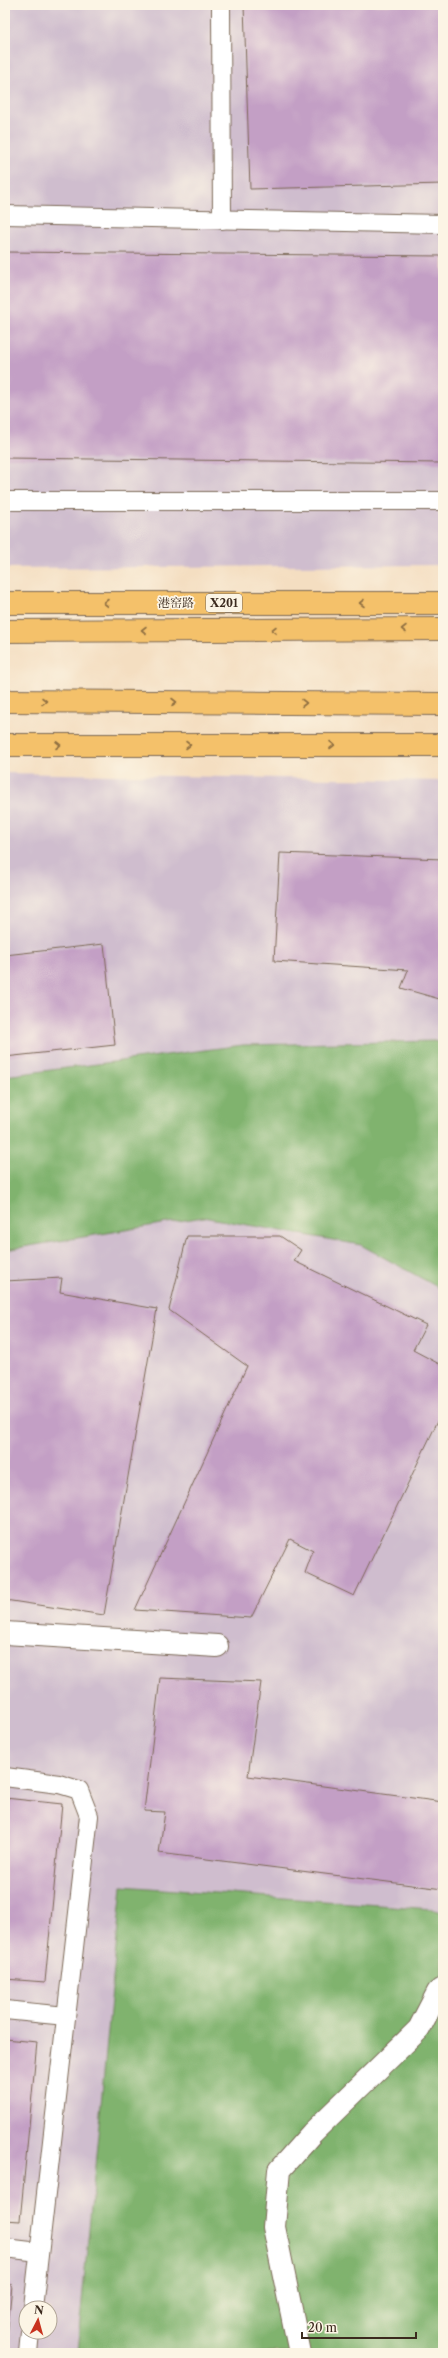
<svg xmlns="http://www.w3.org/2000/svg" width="448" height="2358" font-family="'Libre Caslon Text','Noto Serif SC',serif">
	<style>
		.industrial { fill: #cfbdce; fill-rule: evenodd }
		.forest { fill: #80b36e; stroke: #5e6e46 }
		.building { fill: #c39fc5 }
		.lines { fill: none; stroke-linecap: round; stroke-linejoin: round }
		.lane-casing { stroke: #7c6957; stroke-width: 20 }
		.street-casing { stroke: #7c6957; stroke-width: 24 }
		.primary-casing { stroke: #7c6957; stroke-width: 24 }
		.highway-casing { stroke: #7c6957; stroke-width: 24 }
		.lane { stroke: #fff; stroke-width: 18 }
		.street { stroke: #fff; stroke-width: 22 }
		.primary { stroke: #f4c16b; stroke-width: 22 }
		.highway { stroke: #f4c16b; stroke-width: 22 }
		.oneway { stroke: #8e6e41 }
		.labels { text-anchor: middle; stroke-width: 3.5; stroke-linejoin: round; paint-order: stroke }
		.shield { fill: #fcf5e5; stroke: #75675a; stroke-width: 1 }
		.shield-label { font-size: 11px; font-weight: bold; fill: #3b2a1e }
		.street-label { font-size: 12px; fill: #3b2a1e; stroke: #fcf5e5 }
	</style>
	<rect width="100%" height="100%" fill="#fcf5e5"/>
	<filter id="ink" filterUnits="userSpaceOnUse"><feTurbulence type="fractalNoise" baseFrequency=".025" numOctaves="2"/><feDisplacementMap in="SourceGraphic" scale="8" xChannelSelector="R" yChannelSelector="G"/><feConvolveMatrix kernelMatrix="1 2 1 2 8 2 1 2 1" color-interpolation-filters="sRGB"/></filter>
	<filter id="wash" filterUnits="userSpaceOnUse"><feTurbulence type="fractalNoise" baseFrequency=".012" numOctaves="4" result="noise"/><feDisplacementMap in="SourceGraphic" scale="16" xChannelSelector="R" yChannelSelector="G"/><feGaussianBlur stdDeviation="0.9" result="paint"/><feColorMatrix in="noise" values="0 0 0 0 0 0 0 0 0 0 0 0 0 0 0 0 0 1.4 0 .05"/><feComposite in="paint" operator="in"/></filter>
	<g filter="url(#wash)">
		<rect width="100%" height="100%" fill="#f4dec1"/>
		<g class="industrial">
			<polygon points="5,5 443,5 443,565 5,568"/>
			<polygon points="5,773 443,781 443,1043 434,1041 243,1045 5,1076"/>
			<path d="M203 1217 361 1245 443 1290V1913L432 1909 122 1886 77 2353H5V1250ZM26 2308H50V2332H26Z"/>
		</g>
		<g class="forest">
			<polygon points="434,1041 443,1043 443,1290 361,1245 203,1217 5,1250 5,1076 243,1045"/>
			<polygon points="122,1886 432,1909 443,1913 443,2353 77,2353"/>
		</g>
		<g id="blocks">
			<g class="building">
				<polygon points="244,5 443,5 443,184 250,189"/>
				<polygon points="5,252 443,256 443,463 5,458"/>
				<polygon points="280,853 443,859 443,1000 401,988 408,970 274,961"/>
				<polygon points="104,944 115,1045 5,1057 5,955"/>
				<polygon points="187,1236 280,1236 301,1250 294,1261 426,1325 413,1350 443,1366 443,1410 354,1596 305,1573 313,1551 290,1539 251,1618 135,1610 247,1366 169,1310"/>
				<polygon points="62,1278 60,1292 157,1309 104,1615 5,1600 5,1281"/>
				<polygon points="160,1678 261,1682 248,1776 443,1802 443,1889 159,1853 165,1812 144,1811"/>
				<polygon points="5,1798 62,1804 45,1982 5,1979"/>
				<polygon points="5,2039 37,2042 20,2221 5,2220"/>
				<polygon points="5,2284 12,2285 6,2347 5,2347"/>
			</g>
		</g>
	</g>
	<g filter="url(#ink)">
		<use href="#blocks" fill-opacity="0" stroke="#7c6957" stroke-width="1"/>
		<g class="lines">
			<defs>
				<g id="lane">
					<polyline points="221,5 222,220"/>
					<polyline points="5,215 443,224"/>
					<polyline points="5,501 443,501"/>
					<polyline points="5,1777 59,1784 79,1790 89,1816 33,2308"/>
					<polyline points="5,2010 66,2016"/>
					<polyline points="5,2248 39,2252"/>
					<polyline points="28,2353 30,2332"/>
				</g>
				<g id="street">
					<polyline points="5,1633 217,1646"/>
					<polyline points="300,2353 274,2227 279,2170 312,2133 419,2029 438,1992 443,1988"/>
				</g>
				<g id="primary">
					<polyline points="5,603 443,603"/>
					<polyline points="5,745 443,745"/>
				</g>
				<g id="highway">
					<polyline points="5,631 443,629"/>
					<polyline points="5,701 443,704"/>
				</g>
			</defs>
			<use href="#lane" class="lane-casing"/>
			<use href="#street" class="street-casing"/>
			<use href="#primary" class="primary-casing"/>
			<use href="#highway" class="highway-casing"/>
			<use href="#lane" class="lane"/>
			<use href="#street" class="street"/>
			<use href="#primary" class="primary"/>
			<use href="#highway" class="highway"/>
		</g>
		<defs><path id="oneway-chevron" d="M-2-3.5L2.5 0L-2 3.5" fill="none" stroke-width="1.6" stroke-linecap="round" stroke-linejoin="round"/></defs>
		<g class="oneway">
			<use href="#oneway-chevron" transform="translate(106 603) rotate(-180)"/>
			<use href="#oneway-chevron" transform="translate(362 603) rotate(-180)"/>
			<use href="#oneway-chevron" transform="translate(404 629) rotate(180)"/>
			<use href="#oneway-chevron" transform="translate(144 630) rotate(180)"/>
			<use href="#oneway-chevron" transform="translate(274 630) rotate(180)"/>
			<use href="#oneway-chevron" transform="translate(44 701)"/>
			<use href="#oneway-chevron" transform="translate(174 702)"/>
			<use href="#oneway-chevron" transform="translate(304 703)"/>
			<use href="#oneway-chevron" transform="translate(58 745)"/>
			<use href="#oneway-chevron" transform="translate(188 745)"/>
			<use href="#oneway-chevron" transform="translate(332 745)"/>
		</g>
	</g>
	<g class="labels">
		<rect class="shield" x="206" y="594" width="36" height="18" rx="3"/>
		<g class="shield-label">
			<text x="224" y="607">X201</text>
		</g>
		<g class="street-label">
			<text x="176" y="607">港窑路</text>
		</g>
	</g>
	<rect width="448" height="2358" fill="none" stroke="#fcf5e5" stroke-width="20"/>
	<g transform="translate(38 2320) rotate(6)"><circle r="19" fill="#fcf5e5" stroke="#afa495"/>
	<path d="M0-3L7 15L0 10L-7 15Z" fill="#c8321e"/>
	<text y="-6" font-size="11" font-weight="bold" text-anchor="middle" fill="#3b2a1e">N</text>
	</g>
	<path d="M302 2332v6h114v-6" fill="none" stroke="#3b2a1e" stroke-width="2"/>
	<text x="308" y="2332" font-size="12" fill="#3b2a1e" stroke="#fcf5e5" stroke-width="3" paint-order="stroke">20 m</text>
</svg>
